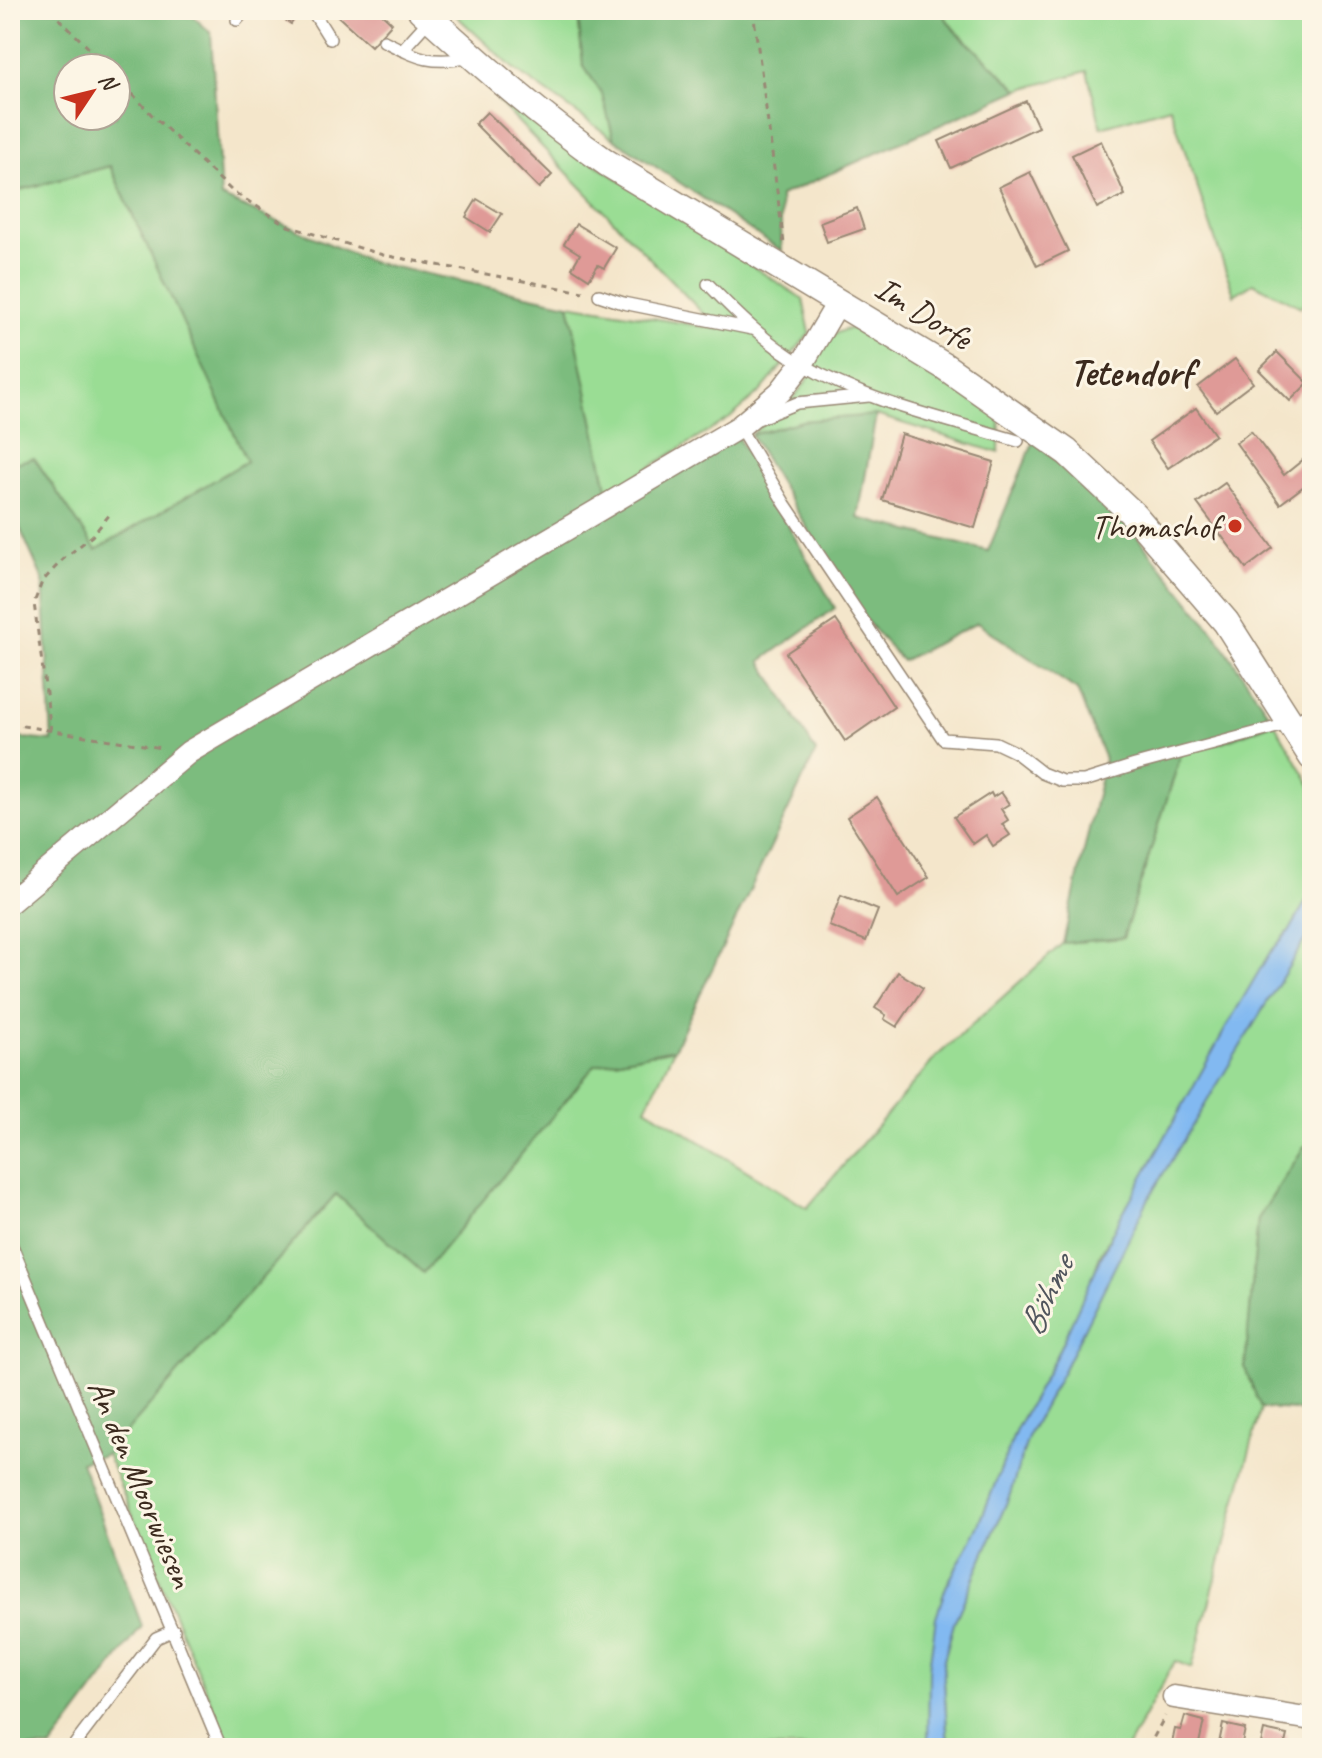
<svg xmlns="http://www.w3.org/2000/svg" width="1322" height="1758" font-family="Caveat,sans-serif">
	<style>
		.green { fill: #9add94; stroke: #6a8459; stroke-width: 2 }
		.forest { fill: #7bbc7e; stroke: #5b734e; stroke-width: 2; fill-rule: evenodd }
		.water { fill: #82b9f1; stroke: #5e7288; stroke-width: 2 }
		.building { fill: #df9a97 }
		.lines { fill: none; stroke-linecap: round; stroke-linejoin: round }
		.service-casing { stroke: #988874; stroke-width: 14 }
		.minor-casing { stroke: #988874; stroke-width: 25 }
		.tertiary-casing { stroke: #988874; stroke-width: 29 }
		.path { stroke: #988874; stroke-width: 3; stroke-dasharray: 6 6; stroke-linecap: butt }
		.service { stroke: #fff; stroke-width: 11 }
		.minor { stroke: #fff; stroke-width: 22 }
		.tertiary { stroke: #fff; stroke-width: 26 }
		.poi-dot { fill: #c8321e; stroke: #fcf5e5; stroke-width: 3 }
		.labels { text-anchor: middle; stroke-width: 6; stroke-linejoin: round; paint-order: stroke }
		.street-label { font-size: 34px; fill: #3b2a1e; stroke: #fcf5e5 }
		.poi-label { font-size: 34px; fill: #3b2a1e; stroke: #fcf5e5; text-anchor: end }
		.water-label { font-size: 36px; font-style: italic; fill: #50555d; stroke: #fcf5e5 }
		.quarter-label { font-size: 38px; font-weight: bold; fill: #3b2a1e; stroke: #fcf5e5 }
	</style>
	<rect width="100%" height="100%" fill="#fcf5e5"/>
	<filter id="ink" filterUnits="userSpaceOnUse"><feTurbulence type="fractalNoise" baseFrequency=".0125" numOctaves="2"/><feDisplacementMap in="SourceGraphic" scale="16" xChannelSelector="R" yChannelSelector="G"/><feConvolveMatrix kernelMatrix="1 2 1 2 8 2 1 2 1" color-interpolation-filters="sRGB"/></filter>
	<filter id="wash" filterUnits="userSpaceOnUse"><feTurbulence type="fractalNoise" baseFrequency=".006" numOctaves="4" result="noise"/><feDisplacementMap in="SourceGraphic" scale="32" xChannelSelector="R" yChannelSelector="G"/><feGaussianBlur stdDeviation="1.8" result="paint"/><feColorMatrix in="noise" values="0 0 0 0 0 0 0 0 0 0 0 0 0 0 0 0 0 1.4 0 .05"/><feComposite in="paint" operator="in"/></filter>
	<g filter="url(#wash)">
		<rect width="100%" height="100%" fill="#f4e6cb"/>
		<g class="green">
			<polygon points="450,10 568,10 578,15 583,65 602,94 614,139 515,70"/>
			<polygon points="940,10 1312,10 1312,287 1301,307 1253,283 1234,295 1170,107 1101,127 1087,71 1019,90 954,29"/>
			<polygon points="497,100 803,299 810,333 760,392 730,418 608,493 569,304 718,329"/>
			<polygon points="110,166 248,461 96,550 35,459 10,464 10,193"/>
			<path d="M859 327 1000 413 999 453 876 415 802 421 751 435C767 419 789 405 802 387 826 357 811 333 859 327Z"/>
			<polygon points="1274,722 1312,787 1312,890 1291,929 1269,954 1100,1255 1092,1280 1056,1356 1016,1430 979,1525 946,1587 928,1748 230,1748 107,1454 336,1194 423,1272 595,1065 674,1049 646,1108 807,1208 937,1056 1063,943 1123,938 1182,751 1225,741"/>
			<polygon points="1312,928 1312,1141 1304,1147 1258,1219 1245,1368 1261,1408 1192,1668 1175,1661 1127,1748 948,1748 943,1663 954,1623 1009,1497 1029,1434 1063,1371 1151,1193"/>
		</g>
		<g class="forest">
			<path d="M10 10H186L211 33 221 197 371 262 569 304 608 493 737 436 835 608 761 661 816 752 674 1049 595 1065 423 1273 336 1194 107 1454 81 1462 142 1626 51 1748H10V737L52 741 43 580 10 506V464L34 458 96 550 247 461 110 166 10 193ZM68 68H116V116H68Z"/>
			<polygon points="568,10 940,10 954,30 1019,90 780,196 782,251 614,139 602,94 583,65 578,15"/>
			<polygon points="876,415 858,518 988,551 1034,440 1128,525 1214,632 1274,722 1225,741 1182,751 1123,938 1063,943 1105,759 1077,690 977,623 902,661 857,611 751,435 802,421"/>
			<polygon points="1312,1141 1312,1411 1261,1408 1245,1368 1258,1219 1304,1147"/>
		</g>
		<polygon class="water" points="1312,890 1312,928 1151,1194 1063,1371 1029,1434 1009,1497 954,1623 943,1663 948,1748 928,1748 929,1668 936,1617 946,1587 979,1525 1016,1430 1056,1356 1116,1225 1232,1017 1269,954 1291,929"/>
		<g id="blocks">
			<g class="building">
				<polygon points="282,10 300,10 291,24 278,15"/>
				<polygon points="331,10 378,10 392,23 371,46"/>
				<polygon points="1026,101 1038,127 951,168 939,141"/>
				<polygon points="487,112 552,175 539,188 475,124"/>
				<polygon points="1101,141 1125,195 1097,208 1072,155"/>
				<polygon points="1030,172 1068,251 1037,266 999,187"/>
				<polygon points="477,199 502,214 490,232 466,217"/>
				<polygon points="857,208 864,229 827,242 820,222"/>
				<polygon points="576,224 616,248 604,268 598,265 589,279 572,268 580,254 564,244"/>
				<polygon points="1277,352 1308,383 1290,401 1259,370"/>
				<polygon points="1235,359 1253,383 1216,411 1198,387"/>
				<polygon points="1196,408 1215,435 1168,468 1149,441"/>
				<polygon points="1251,431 1284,475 1304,459 1312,470 1312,480 1280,504 1236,443"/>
				<polygon points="901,434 994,462 975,528 882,500"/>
				<polygon points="1225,483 1273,548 1246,568 1197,503"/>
				<polygon points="836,620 894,707 845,741 786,653"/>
				<polygon points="1001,792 1009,804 1001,809 1008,820 1002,824 1010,835 993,846 986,835 973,844 954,817 991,793 993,797"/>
				<polygon points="877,797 929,877 898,897 847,817"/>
				<polygon points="841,895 878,910 866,941 829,926"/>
				<polygon points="898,972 923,988 897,1027 884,1019 886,1015 875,1008"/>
				<polygon points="1185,1716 1204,1721 1198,1748 1171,1748 1175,1729 1181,1730"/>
				<polygon points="1223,1724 1245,1729 1241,1748 1218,1748"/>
				<polygon points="1264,1730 1287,1735 1284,1748 1260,1748"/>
			</g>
		</g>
	</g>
	<g filter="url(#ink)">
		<use href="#blocks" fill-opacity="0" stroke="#988874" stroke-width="2"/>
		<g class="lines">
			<defs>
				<g id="service">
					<polyline points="312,10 330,39"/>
					<polyline points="237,20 245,10"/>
					<path d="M384 41C420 59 431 65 472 57"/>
					<polyline points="402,50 430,19"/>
					<path d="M708 284C737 314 766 343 802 364 868 403 946 419 1018 441"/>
					<polyline points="599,295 623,303 752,329"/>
					<polyline points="758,419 797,403 869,396"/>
					<polyline points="742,426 739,427 785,504 943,739 996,743 1015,752 1042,773 1062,781 1084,781 1135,765 1292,723 1312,712"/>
					<polyline points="10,1241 221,1748"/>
					<polyline points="72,1748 156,1638 174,1630"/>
				</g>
				<g id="minor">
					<polyline points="10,902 189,752 739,427 780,392 802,364 839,301"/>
					<polyline points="1174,1697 1312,1719"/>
				</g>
				<path id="tertiary" d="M421 10C481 64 540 117 607 163L944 366 1067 452 1134 515 1226 622 1312 757"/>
			</defs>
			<use href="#service" class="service-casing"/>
			<use href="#minor" class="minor-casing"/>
			<use href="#tertiary" class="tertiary-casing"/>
			<g class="path">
				<polyline points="50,10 109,68"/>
				<polyline points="753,10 784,244"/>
				<polyline points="116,76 151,114 232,191 288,226 383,255 583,292"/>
				<polyline points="10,724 162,748"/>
				<polyline points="51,731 34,603 42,582 62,560 92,536 111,513"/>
				<polyline points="1148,1748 1165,1716"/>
			</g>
			<use href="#service" class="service"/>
			<use href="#minor" class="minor"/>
			<use href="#tertiary" class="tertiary"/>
		</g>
	</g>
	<circle class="poi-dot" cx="1235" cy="526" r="8"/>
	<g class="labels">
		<g class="street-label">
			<text transform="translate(924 312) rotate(32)" y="12">Im Dorfe</text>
			<text transform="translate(142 1483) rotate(67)" y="12">An den Moorwiesen</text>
		</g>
		<g class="poi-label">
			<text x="1219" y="538">Thomashof</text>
		</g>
		<g class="water-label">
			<text transform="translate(1045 1295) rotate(-65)" y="13">Böhme</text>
		</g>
		<g class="quarter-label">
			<text x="1131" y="385">Tetendorf</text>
		</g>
	</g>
	<rect width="1322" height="1758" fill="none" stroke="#fcf5e5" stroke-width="40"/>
	<g transform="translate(92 92) rotate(55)"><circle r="38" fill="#fcf5e5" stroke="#afa495" stroke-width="2"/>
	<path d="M0-6L14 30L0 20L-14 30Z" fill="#c8321e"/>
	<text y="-12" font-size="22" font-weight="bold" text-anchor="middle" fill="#3b2a1e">N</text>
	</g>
</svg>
